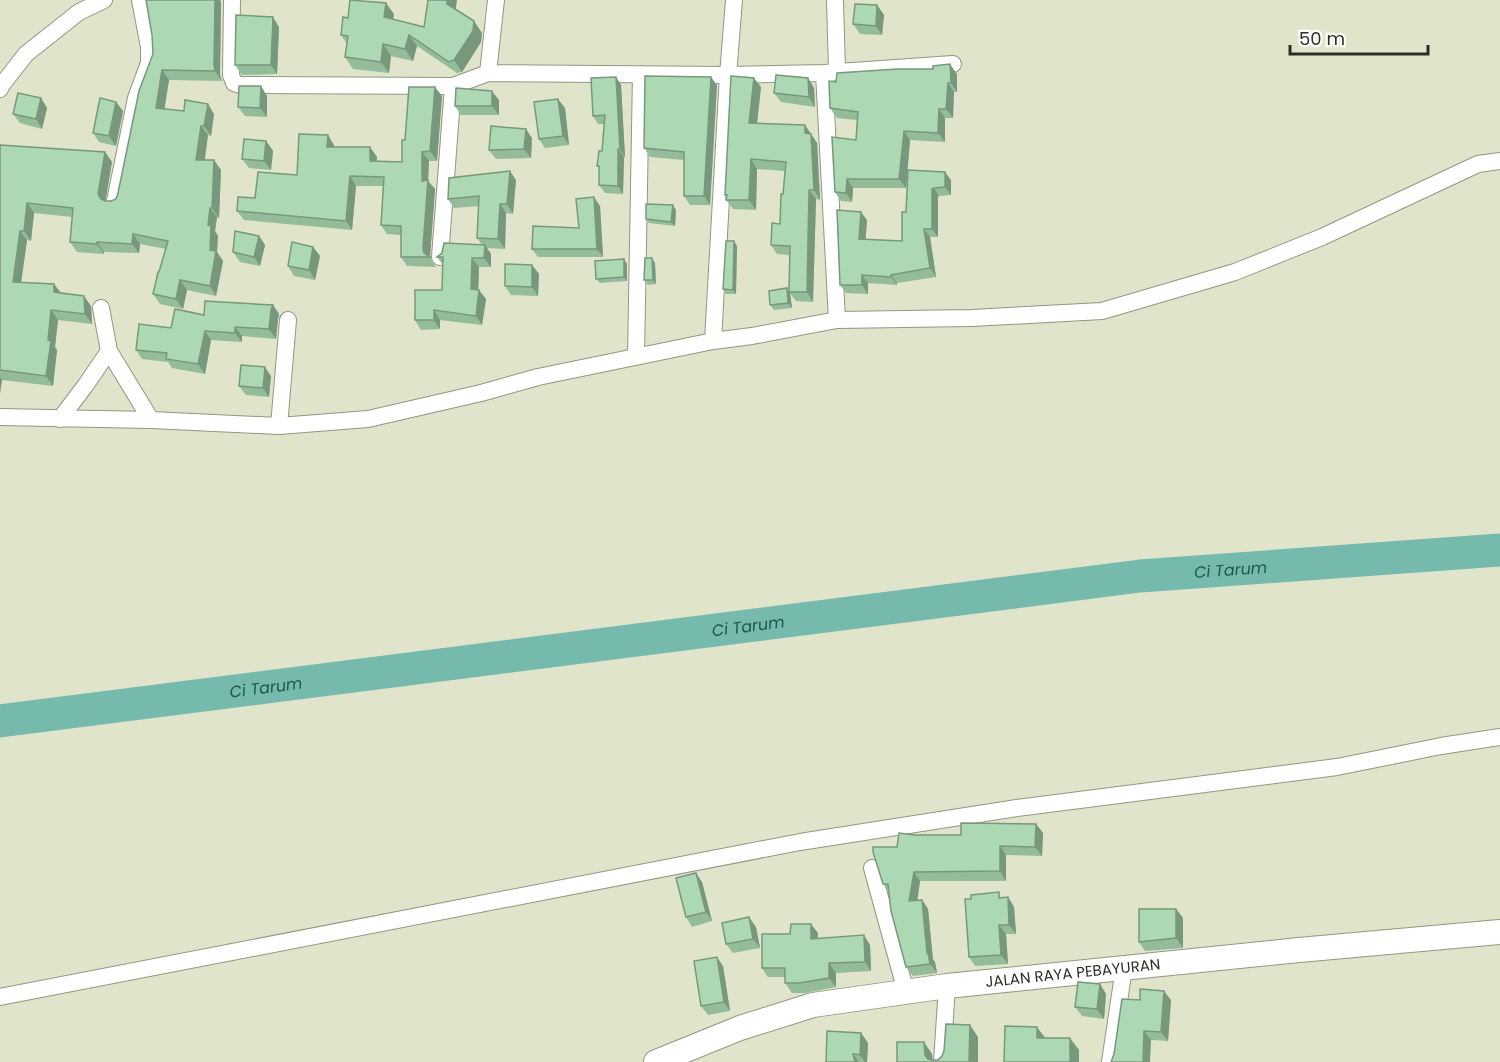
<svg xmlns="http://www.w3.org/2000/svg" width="1500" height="1062" font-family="Poppins,sans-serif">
<rect width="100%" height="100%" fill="#e0e4cb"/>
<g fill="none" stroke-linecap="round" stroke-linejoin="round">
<path stroke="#76baae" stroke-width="33" id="s1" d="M0,721L1140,576L1500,550"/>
<defs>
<path id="minor" d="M232,0L231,75L234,83L240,85L453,86L488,73L728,75L824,73L953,64
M835,0L837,72
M488,73L496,0
M824,73L837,320
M0,89L1,86L26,54L79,12L104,0
M115,201L136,98L149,63V47L140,0
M440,257L453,86
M101,308L109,351L151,420
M713,341L728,75L734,0
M636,357L641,74
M0,417L151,420L279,426L368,419L481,393L538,377L713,341L752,336L837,320L972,318L1102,311L1235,272L1322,237L1478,164L1500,161
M60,419L85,386L109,351
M279,426L288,320
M872,868L906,992
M0,997L800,842L1017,808L1337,767L1441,746L1500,737
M942,1062L947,986
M1110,1062L1124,968"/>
<g id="secondary">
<path id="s2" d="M656,1062L740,1028L813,1005L947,986L1299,950L1500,932"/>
</g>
</defs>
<use href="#minor" stroke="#939780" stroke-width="18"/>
<use href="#secondary" stroke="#939780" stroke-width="26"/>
<use href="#minor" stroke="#fff" stroke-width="16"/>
<use href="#secondary" stroke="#fff" stroke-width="24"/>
</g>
<path fill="#94bb9a" d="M221,2L220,75L222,81L169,80L164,109L214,114L211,136L208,135L205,160L221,170L219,218L217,217L215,231L218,236L217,252L223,261L216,296L187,290L183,309L160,304L153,294L166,249L140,244L139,253L104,252V254L77,252L70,242L72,217L34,213L31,241L27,240L21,282L61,293L91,306L92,324L58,320L55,347L57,350L53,386L2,380L0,393V145L105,152L112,162L105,201H111L116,199L118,193L153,54L152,35Z
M877,5L884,15L882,35L860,34L853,24Z
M456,9L482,33L481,42L462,72L457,73L417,46L413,61L391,56L389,73L353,69L345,57L347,44L341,35L348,18L394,14L393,20L424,27Z
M279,27L277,74L242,75L235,65Z
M933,69L957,74V92H954L953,118H945V142L910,140L906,188H853L852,202L841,201L835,192L856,140L857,120L837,118L830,108L836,82Z
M616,77L621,85L625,157H624L623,194L605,193L599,185V168L597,166L602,151L604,124H598L593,116Z
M808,78L814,88L815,107L781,102L774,93Z
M717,85L710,205H690L684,196V160L650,157L644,148Z
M761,87L757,123L805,125L817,143L820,200L816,199L813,302L796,301L789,292L790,255L777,254L771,245L780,224L785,171L757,169L756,210L733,209L726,200L725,195Z
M267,96V117L245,116L238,107Z
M442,96L437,161H429L428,181L435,189L430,256L436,267L407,266L401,257V235L387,234L381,225L383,186H356L352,230L244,220L237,211L255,198L297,175L334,145V147L377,157V161L402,162L405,140Z
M41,98L47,108L42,129L20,123L13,114Z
M499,100V115H461L455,106Z
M116,102L123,111L116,146L99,142L93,133Z
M565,108L569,145L545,148L539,139Z
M532,138L531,158L496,159L489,150Z
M266,141L273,151L271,170L249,168L242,159Z
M908,170L951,180V195L939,196L938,197V237H930L936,277L897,283V285L868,283V294L846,293L840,285L867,220L865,239L902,241L906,212Z
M516,180L513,214L506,213L505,249L487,248L491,254V267H479L478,290L486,299L482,325L440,320V329L421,330L415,320L442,290L443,265L437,257L482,245L477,238L479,206L454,208L448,199Z
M600,206L603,257H538L532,249L579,228Z
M676,210L675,226L649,223L646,219Z
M259,236L265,245L260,266L240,262L233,252Z
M737,246L736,294H726L723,289Z
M313,247L320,256L315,280L294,276L288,266Z
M655,263L656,284L648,285L644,280Z
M627,264V281L600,283L596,279Z
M532,265L539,274L538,296L511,295L505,286Z
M790,293L792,308L774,310L770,305Z
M273,305L279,314L278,319L276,339L242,336V342L211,340L205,374L172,368L168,362L142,359L136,350L171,328L204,315Z
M271,376L269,397L246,395L239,386Z
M1036,824L1043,833L1042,856L1006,855V881H920L917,900H922L928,909L933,960L935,962L937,973L913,976L906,967L889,892L883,884L897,847L915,835H961Z
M702,882L712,921L692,927L686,917Z
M1008,897L1014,907L1016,934H1006L1008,964L975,966L969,957L1003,898Z
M1176,909L1183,918V948L1145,951L1139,942Z
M756,927L760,948L733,953L726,944Z
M818,933L817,938L870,945L871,971L836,973V987L805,993H792L785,983V977H768L762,968Z
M723,966L730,1011L708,1015L701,1006Z
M1100,984L1106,994L1104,1019L1082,1016L1075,1007Z
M1140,1000H1171L1168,1041L1151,1040L1114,1054Z
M861,1033L868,1043L867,1062H826Z"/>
<path fill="#78987d" d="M215,0H220L221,2L220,75L222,81L215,71L214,65Z
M447,0H457L455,15L447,4Z
M386,3L394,14L392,29L384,17Z
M877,5L884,15L882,35L876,26Z
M273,17L279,27L277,74L271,65Z
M474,21L482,33L481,42L462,72L454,60Z
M409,35L417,46L413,61L405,49Z
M383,44L391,56L389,73L381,62Z
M950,64L957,74V92L951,83Z
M162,70L169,80L163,118L156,108Z
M616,77L621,85L625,157L620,149Z
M711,77L717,85L710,205L704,196Z
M754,78L761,87L756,132L749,123Z
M808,78L814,88L815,107L809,97Z
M948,83L954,92L953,118L946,109Z
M261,86L267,96V117L260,108Z
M435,87L442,96L437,161L430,151Z
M492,91L499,100V115L492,106Z
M41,98L47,108L42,129L36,119Z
M558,99L565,108L569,145L563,136Z
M116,102L123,111L116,146L109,136Z
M208,104L214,114L211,136L204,126Z
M939,109L945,118V142L938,133Z
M805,125L817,143L820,200L814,190L805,133Z
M201,126L208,135L203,169L196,160Z
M526,129L532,138L531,158L524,149Z
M904,131L910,140L906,188L899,179Z
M328,135L334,145V156L327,147Z
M266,141L273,151L271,170L264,161Z
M370,147L377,157L376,170L370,161Z
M618,149L624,157L623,194L618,186Z
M105,152L112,162L105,204L98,194Z
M422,152L429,161L428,181L435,189L430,257L424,253L423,247L422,181Z
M751,159L757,169L756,210L749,200Z
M214,160L221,170L219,218L212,208Z
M510,171L516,180L513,214L507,204Z
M945,172L951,180V195L945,187Z
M350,176L356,186L352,230L346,221Z
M847,179L853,188L852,202L846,193Z
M934,188L939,196L938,197V237L932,229V189Z
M809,190L816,199L813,302L807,292Z
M594,197L600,206L603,257L597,249Z
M27,203L34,213L31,241L24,231Z
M500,204L506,213L505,249L498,239Z
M673,205L676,210L675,226L671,222Z
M210,208L217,217L215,231L218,236L217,252L223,261L216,296L210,286L208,225Z
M861,212L867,220L865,247L859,239Z
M924,229L930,237L936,277L930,268Z
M20,231L27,240L20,291L13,282Z
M133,234L140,244L139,253L132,244Z
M259,236L265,245L260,266L254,257Z
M734,241L737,246L736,294L733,290Z
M97,242L104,252V254L97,244Z
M485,245L491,254V267L484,258Z
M313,247L320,256L315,280L309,270Z
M472,258L479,267L478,298L471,289Z
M652,258L655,263L656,284L653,280Z
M624,259L627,264V281L624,277Z
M532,265L539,274L538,296L532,287Z
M862,275L868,283V294L862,285Z
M891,275L897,283V285L891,277Z
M180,280L187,290L183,309L176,299Z
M54,284L61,293L54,292Z
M787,288L790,293L792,308L788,303Z
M479,290L486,299L482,325L476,316Z
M84,296L91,306L92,324L85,314Z
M273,305L279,314L278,319L276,339L269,329L271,310Z
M51,310L58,320L55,347L57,350L53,386L46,376L48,340Z
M434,310L440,320V329L434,320Z
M235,327L242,336V342L235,333Z
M205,331L211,340L205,374L198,364Z
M265,367L271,376L269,397L263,388Z
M0,377L2,380L0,393Z
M1036,824L1043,833L1042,856L1035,847Z
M1000,846L1006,855V881L1000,871Z
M914,872L920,881L916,911L909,901Z
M696,873L702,882L712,921L706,912Z
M1008,897L1014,907L1016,934L1009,925Z
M922,900L928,909L933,960L935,962L937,973L930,964L927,953Z
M1176,909L1183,918V948L1176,938Z
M749,917L756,927L760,948L753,939Z
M811,924L818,933L817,948L811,939Z
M999,925L1006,934L1008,964L1001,955Z
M864,935L870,945L871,971L865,962Z
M717,957L723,966L730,1011L724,1002Z
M829,963L836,973V987L829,978Z
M1100,984L1106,994L1104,1019L1097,1009Z
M1164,991L1171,1000L1168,1041L1161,1032Z
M970,1025L978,1037V1062H969Z
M1037,1027L1046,1039L1037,1038Z
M1144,1031L1151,1040L1150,1062H1143Z
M861,1033L868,1043L867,1062H865L860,1055Z
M1070,1038L1079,1050V1062H1070Z
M924,1042L932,1054L933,1062H929L925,1055Z
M853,1054L859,1062H855Z"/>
<path fill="#acd9b3" stroke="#78987d" stroke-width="1.5" d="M146,0H215L214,65L215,71L162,70L156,108L184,111L185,100L208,104L204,126H201L196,160H214L212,208H210L208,225L211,226L210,250L216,251L210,286L180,280L176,299L153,294L158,272H159L168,241L133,234L132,244L97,242V244L70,242L73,208L27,203L24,231H20L13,282L54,284V292L84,296L85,314L51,310L48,340L51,341L46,376L0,370V145L105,152L98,194L101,199L105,201H111L116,199L118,193L139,91L153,54L152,35Z
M350,0L386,3L384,17L424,27L428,0H447V4L474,21L473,31L454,60L449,62L409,35L405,49L383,44L381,62L345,57L348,36L341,35L343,17L348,18Z
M855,4L877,5L876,26L853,24Z
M236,15L273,17L271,65H235Z
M950,64L951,83H948L946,109H939L938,133L904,131L899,179H847L846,193L835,192L832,137L856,140L858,112L830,108L829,81L836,82L837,73L898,69H933V66Z
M776,75L808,78L809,97L774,93Z
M645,76L711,77L704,196H684V152L644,148Z
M731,76L754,78L749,123L805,125V133L811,134L814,190H809L807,292H789L790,246L771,245L772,223L780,224L781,194H783L786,162L751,159L749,200H726L727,195H725Z
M616,77L620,149H618V186L599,185V166H597L599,151H602L605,115L593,116L591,78Z
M239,86H261L260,108L238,107Z
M409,87H435L430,151L422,152V181L428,180L423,247L424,253L430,257H401V226L381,225L384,177L350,176L346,221L237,211L238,197L255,198L258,172L297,175L299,134L328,135L327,147H370V161L402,162V140H405Z
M456,88L492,91V106H455Z
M18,93L41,98L36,119L13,114Z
M100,98L116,102L109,136L93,133Z
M558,99L563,136L539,139L534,102Z
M491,126L526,129L524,149L489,150Z
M244,139L266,141L264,161L242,159Z
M908,170L945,172V187L934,188L932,189V229H924L930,268L891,275V277L862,275V285H840L837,210L861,212L859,239L902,241V212H906Z
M510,171L507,204H500L498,239L477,238L479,196L448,199L449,178Z
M594,197L597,249H532L533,226L579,228L576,199Z
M646,204L673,205L671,222L646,219Z
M235,231L259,236L254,257L233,252Z
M726,241H734L733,290L723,289Z
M292,242L313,247L309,270L288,266Z
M444,243L485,245L484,258H472L471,289L479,290L476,316L434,310V320H415V290H442L443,257H437L442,253Z
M645,258H652L653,280H644Z
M624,259V277L596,279L595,261Z
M505,264L532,265V287L505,286Z
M787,288L788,303L770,305L769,291Z
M205,301L273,305L271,310L269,329L235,327V333L205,331L198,364L166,359L167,353L136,350L139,324L171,328L175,309L204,315Z
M241,365L265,367L263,388L239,386Z
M961,823L1036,824L1035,847L1000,846V871L914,872L909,901L922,900L927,953H928L930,964L906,967L891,911L888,884H883L873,852V847H897L899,833L915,835H961Z
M696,873L706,912L686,917L676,878Z
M999,892V898L1008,897L1009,925H999L1001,955L969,957L965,899H971V895Z
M1139,909H1176V938L1139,942Z
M749,917L753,939L726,944L722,923Z
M791,924H811V939L864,935L865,962L829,963V978L799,983H785V968H762V934H790Z
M717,957L724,1002L701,1006L694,961Z
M1078,982L1100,984L1097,1009L1075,1007Z
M1140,989L1164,991L1161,1032L1144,1031L1143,1062H1111L1114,1054L1122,999L1140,1000Z
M946,1024L970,1025L969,1062H897V1042H924L925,1055L928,1059L932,1060H938L942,1056L944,1051Z
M1005,1026L1037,1027V1038H1070V1062H1004Z
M827,1031L861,1033L860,1055L853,1054L855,1062H826Z"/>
<g text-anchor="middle" stroke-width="4.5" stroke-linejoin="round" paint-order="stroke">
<g font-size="15" fill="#2c2e25" stroke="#fff">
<text dy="5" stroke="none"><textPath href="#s2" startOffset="429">JALAN RAYA PEBAYURAN</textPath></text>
</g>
<g font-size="16" font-style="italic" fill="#1e574f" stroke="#fff">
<text dy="6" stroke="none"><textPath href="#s1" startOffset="1240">Ci Tarum</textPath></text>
<text dy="6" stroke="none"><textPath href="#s1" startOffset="754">Ci Tarum</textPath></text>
<text dy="6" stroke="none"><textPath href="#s1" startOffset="268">Ci Tarum</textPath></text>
</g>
</g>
<path d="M1290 45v9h138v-9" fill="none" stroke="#2c2e25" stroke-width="3"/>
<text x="1299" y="45" font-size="18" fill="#2c2e25" stroke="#ffffff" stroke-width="4.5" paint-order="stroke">50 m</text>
</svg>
